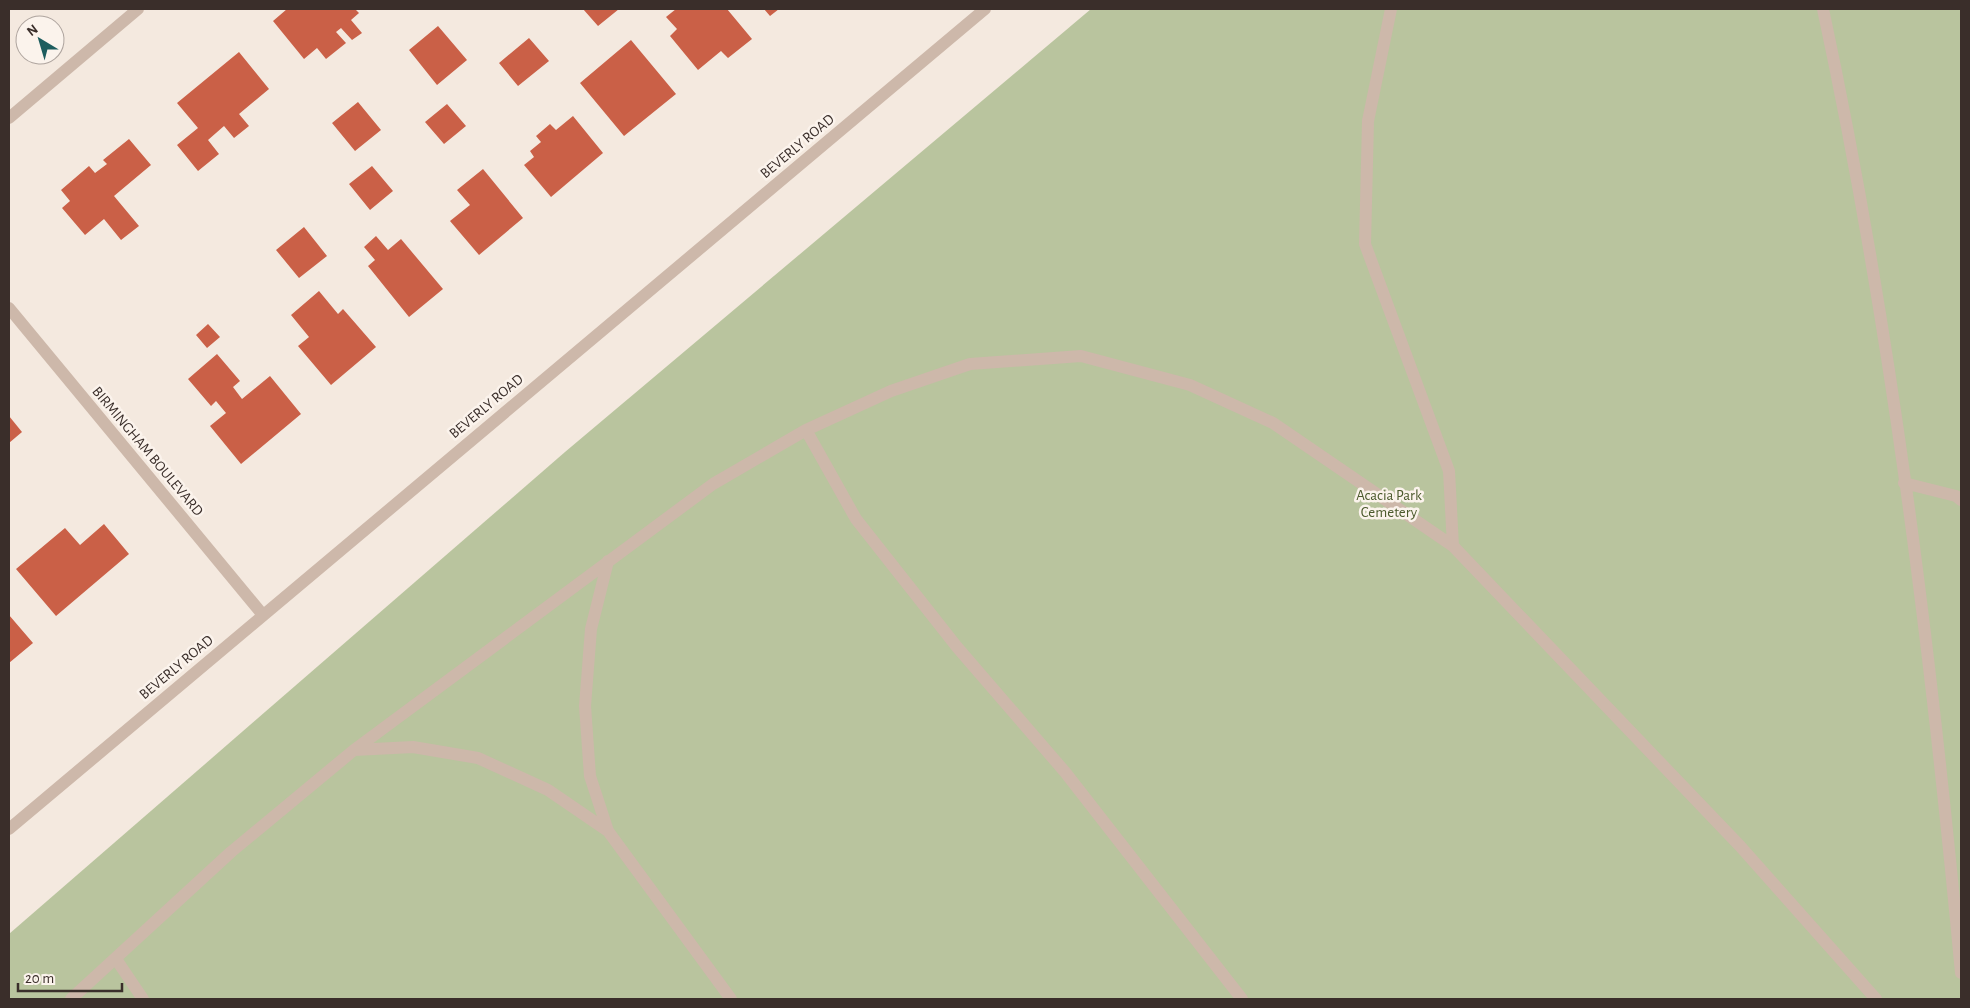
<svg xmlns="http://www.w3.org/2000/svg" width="1970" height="1008" font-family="'Alegreya Sans',sans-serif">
<rect width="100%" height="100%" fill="#f4e9df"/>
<path fill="#b9c49e" d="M1091,9H1961V999H9V934L565,452Z"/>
<path fill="#ca6047" d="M287,9H355L359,13L351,20L362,33L352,40L341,28L336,32L346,43L326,59L317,48L304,59L273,21Z
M583,9H619L598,26Z
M676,9H727L752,39L728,58L721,51L698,70L670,36L677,29L666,17Z
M764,9H779L770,16Z
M438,26L467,60L437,85L409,50Z
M529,38L549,61L518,86L499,63Z
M631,40L676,94L624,136L580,83Z
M239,52L269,89L239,114L249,126L234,138L224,126L208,140L219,154L198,171L177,145L198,128L177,103Z
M358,102L381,130L355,151L332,123Z
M447,104L466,126L444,144L425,122Z
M573,116L603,153L551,197L524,165L534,157L530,151L541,142L536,136L550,124L556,130Z
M129,139L151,165L114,196L139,226L121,240L104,219L85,235L62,208L70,201L61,190L89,166L95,173L107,164L103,160Z
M372,166L393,191L370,210L349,184Z
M483,169L523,218L479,255L450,221L470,205L457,190Z
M304,227L327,256L299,278L276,250Z
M376,236L388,250L401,239L443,289L409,317L368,266L375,260L364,247Z
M319,291L338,314L343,309L376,347L331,385L298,346L309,337L291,315Z
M208,324L220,337L207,348L196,335Z
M217,354L240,381L233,387L242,399L270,376L301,414L241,464L210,426L226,413L216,401L211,406L188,379Z
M9,416L22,432L9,443Z
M104,524L129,554L56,616L16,569L65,528L80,545Z
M9,615L33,643L9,663Z"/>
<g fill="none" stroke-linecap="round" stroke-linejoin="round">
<path stroke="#cdb8aa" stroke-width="12" d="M1391,9L1368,121L1365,244L1449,471L1453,546
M1823,9C1891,326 1931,650 1961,973
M9,118L138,9
M9,308L263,615
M806,430L856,519L957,647L1065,772L1242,999
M1904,483L1956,496L1961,500
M608,561L591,629L585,706L590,776L608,831
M354,750L413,747L478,758L548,790L608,831L731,999
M9,829L985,9
M116,959L143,999
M71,999L231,852L354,750L713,484L806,430L891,391L970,364L1081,356L1190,385L1273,423L1453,546L1740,846L1876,999"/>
</g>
<g text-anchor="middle" stroke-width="5" stroke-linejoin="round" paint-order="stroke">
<g font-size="15" fill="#3a2e2a" stroke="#fbf3ec">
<text transform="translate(797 146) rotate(-40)" y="5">BEVERLY ROAD</text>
<text transform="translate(486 406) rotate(-40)" y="5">BEVERLY ROAD</text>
<text transform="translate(148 451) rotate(50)" y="5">BIRMINGHAM BOULEVARD</text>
<text transform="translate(176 667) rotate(-40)" y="5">BEVERLY ROAD</text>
</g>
<g font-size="15" fill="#4b5a2c" stroke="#fbf3ec">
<text x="1389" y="500">Acacia Park<tspan x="1389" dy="17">Cemetery</tspan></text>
</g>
</g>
<rect width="1970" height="1008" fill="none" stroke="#3a2e2a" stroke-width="20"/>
<g transform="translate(40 40) rotate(322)"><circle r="24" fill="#fbf3ec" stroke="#aea49e"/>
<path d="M0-4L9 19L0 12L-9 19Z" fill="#1d5d5e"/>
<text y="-8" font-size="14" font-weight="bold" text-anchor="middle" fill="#3a2e2a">N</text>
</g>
<path d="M18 983v8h104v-8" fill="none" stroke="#3a2e2a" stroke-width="2.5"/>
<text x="25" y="983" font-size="15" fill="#3a2e2a" stroke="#fbf3ec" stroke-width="4" paint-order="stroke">20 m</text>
</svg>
